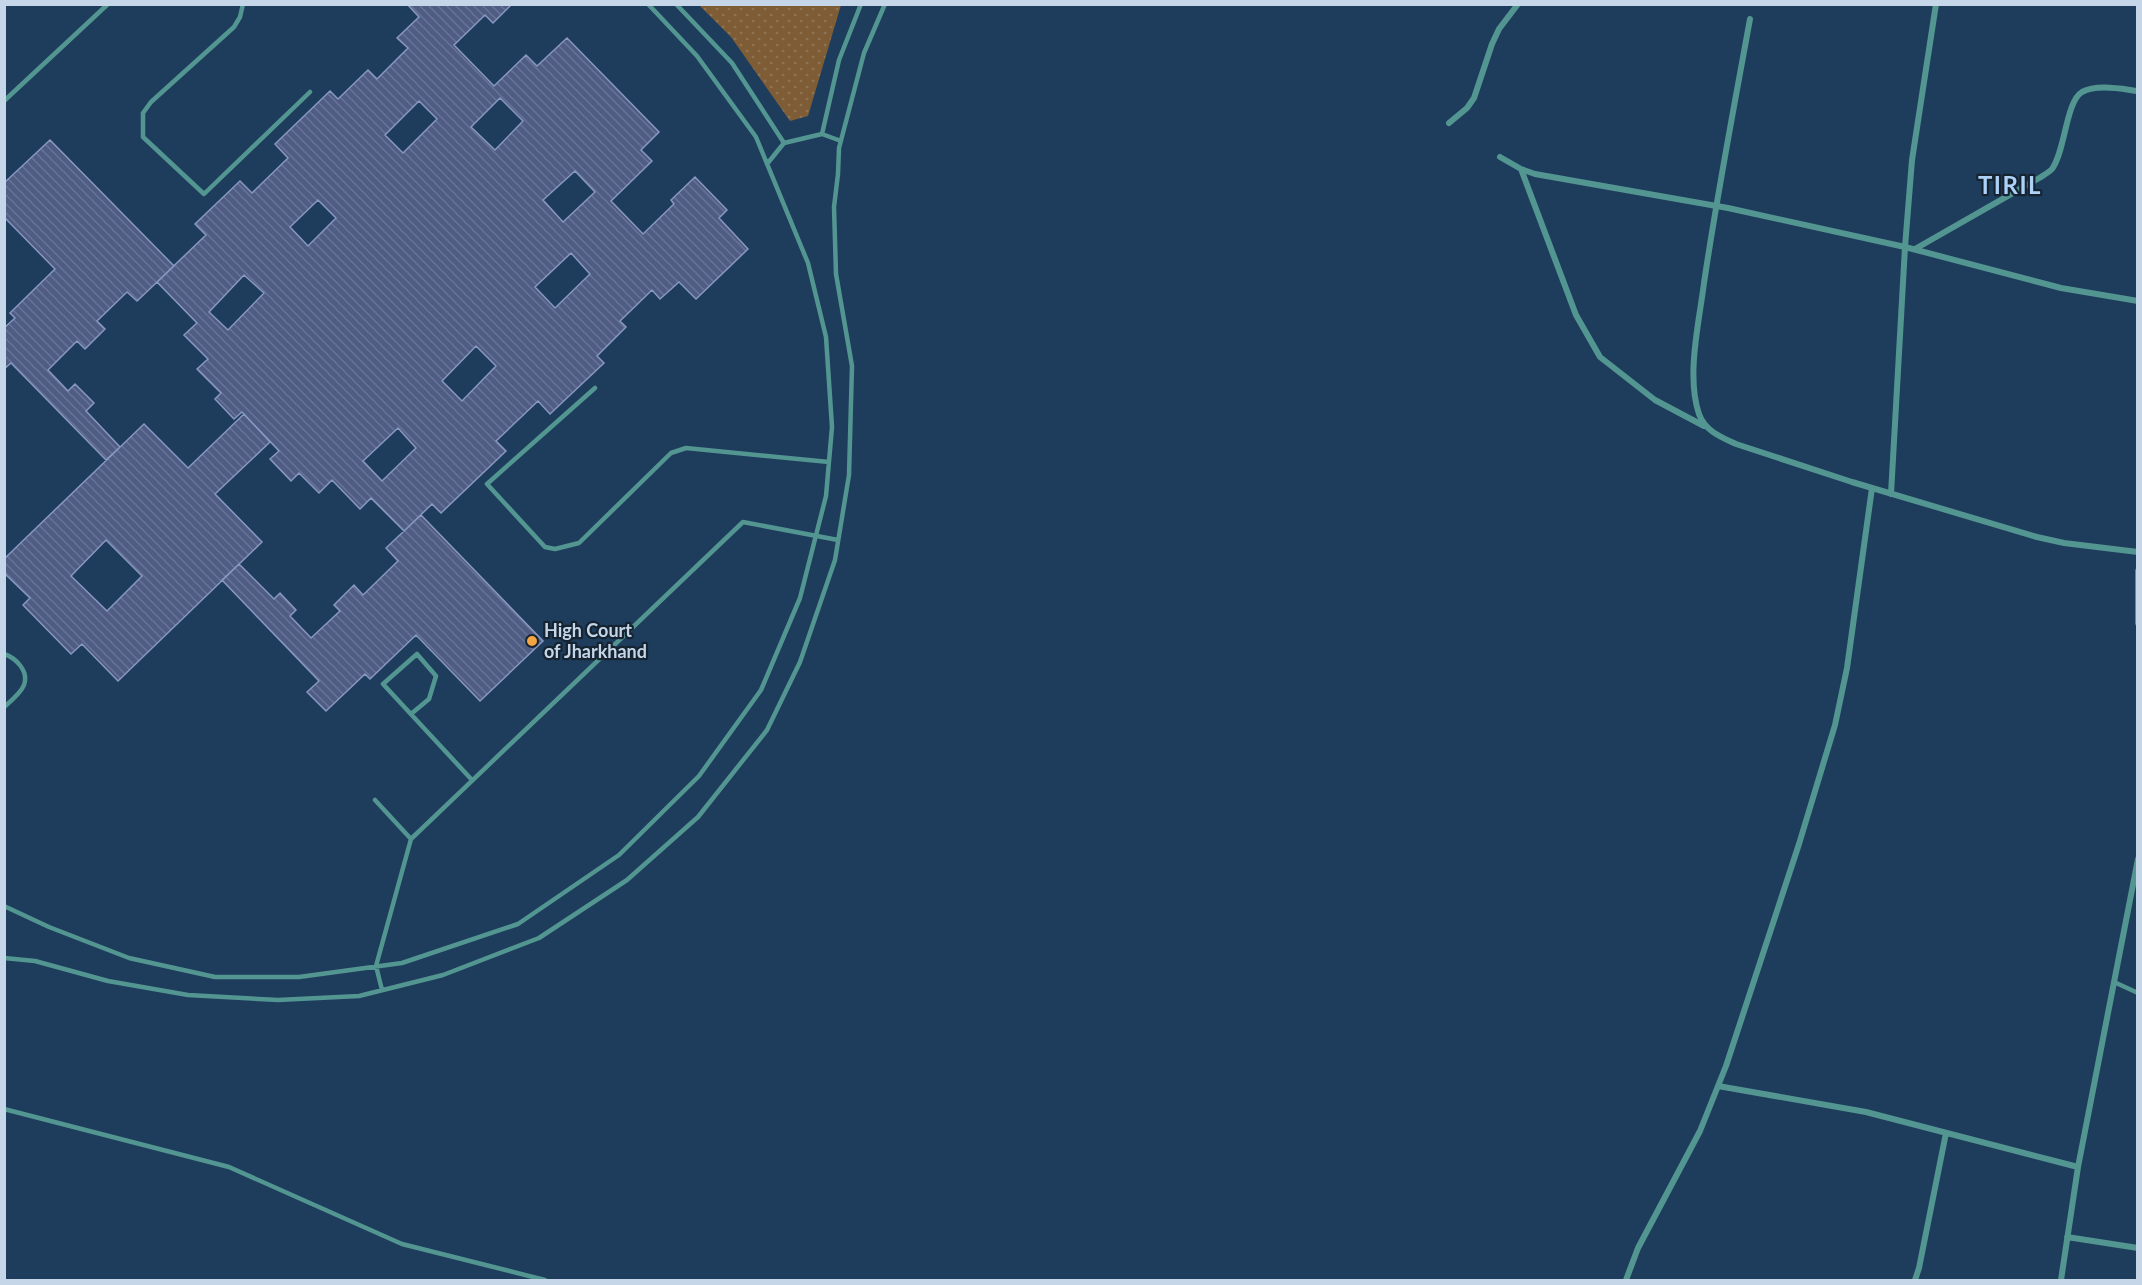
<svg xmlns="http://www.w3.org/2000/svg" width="2142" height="1285" font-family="Lato,sans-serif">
<defs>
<pattern id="grass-dots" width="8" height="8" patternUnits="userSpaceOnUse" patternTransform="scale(1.5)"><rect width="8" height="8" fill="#7e5d36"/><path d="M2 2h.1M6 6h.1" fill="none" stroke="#8f7453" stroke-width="1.8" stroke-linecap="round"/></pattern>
<pattern id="building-back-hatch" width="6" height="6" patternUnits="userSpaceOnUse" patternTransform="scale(1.5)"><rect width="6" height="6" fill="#4f5c83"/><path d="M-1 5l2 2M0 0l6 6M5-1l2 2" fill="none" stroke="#677395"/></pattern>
</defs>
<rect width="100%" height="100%" fill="#1e3d5c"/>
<path fill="url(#grass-dots)" d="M699,5H841L808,116L790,121L731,37Z"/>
<path fill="url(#building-back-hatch)" stroke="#8998c2" stroke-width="1.5" fill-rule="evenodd" d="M407,4H512L493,23L485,15L454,45L494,86L526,55L537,66L567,38L659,132L641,150L652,161L611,201L643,234L674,204L671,200L695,177L727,210L719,218L748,249L696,299L679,282L660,299L652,290L620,321L626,327L597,356L604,363L550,414L538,401L496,441L506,451L441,513L432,504L404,531L371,498L360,509L332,480L319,493L299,473L291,481L270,459L279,451L242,412L234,419L215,399L221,393L197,369L208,359L184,335L197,323L157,282L206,235L195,224L240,181L252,193L288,158L275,144L330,91L338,99L368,70L377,79L408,48L397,38L419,17ZM500,98L523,121L495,150L471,127ZM419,101L437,119L403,153L385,135ZM575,171L595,192L563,222L543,200ZM318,200L336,218L308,246L290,227ZM571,253L590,274L555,308L535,287ZM244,275L264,293L228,330L209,312ZM476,346L496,366L462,401L442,381ZM398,428L416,448L382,481L363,461Z
M50,140L174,266L137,301L127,292L97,321L105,329L85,349L77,341L48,370L68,391L75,384L94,403L86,411L120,447L106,460L11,363L4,369V328L15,318L10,313L55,269L4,217V183Z
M244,414L270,442L215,494L262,542L118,681L82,644L71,654L23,605L30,598L4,573V559L144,424L188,468ZM106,540L142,576L107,611L71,576Z
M421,515L543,641L480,701L416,635L370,679L365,674L326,711L307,692L319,681L222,580L239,564L274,599L280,593L296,610L290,616L311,638L340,611L334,605L354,585L363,595L398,561L386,548Z"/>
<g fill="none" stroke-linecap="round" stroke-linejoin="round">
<path stroke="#539691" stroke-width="4.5" d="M243,4L240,17L234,27L151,102L143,113V137L204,194L310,92
M676,4L732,63L784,143
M4,101L108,4
M822,134L839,60L861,4
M767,164L784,143L822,134L841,141
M595,388L487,484L545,547L555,549L579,543L671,453L686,448L829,462
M4,654C16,658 29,671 24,685C21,693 11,701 4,707
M411,714L429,699L436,676L417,654L383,684L472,780
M375,800L411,839
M4,906L49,927L129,958L215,977H299L402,963L518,924L619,855L699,776L761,690L800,598L826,496L832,427L826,337L808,263L756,137L697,56L648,4
M4,958L35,961L108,981L188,995L278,1000L359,996L443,975L539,938L627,880L698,817L767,730L800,662L835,560L849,475L852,366L836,274L834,207L838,174L839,148L864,53L885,4
M2114,982L2138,993
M382,990L376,966L411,839L743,522L838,540
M4,1109L229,1167L402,1244L545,1280"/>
<path stroke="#539691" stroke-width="6" d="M1750,19C1734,107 1717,195 1704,283C1699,323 1686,376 1699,414C1705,431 1721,437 1736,444L1852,482L2037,537L2064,543L2138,552
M1449,123L1467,108L1474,98L1492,44L1499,29L1518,4
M1500,157L1521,169L1535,174L1728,208L1905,247L2061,288L2138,301
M1521,169L1576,315L1600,357L1655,400L1704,426
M1915,249L2041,177C2044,175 2049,172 2052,169C2065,152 2066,101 2082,92C2097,84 2121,89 2138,91
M1891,494L1905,247L1912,160L1936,4
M2138,571V623
M1718,1086L1866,1112L2078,1167
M2067,1237L2138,1248
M1626,1280L1638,1248L1700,1131L1726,1066L1799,844L1835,725L1847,668L1872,488
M1915,1280L1919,1268L1946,1133
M2061,1280L2078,1167L2138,859"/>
</g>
<circle fill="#f2a540" stroke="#162331" stroke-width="2" cx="532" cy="641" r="6"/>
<g text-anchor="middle" stroke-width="4.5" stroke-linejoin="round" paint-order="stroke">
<g font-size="18" font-weight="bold" fill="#c5d6e9" stroke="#162331" text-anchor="start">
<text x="544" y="637">High Court<tspan x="544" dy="21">of Jharkhand</tspan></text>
</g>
<g font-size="24" font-weight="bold" letter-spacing="1.5" fill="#aed2f7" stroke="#162331">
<text x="2010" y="194">TIRIL</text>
</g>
</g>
<rect width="2142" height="1285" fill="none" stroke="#c5d6e9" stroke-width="12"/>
</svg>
